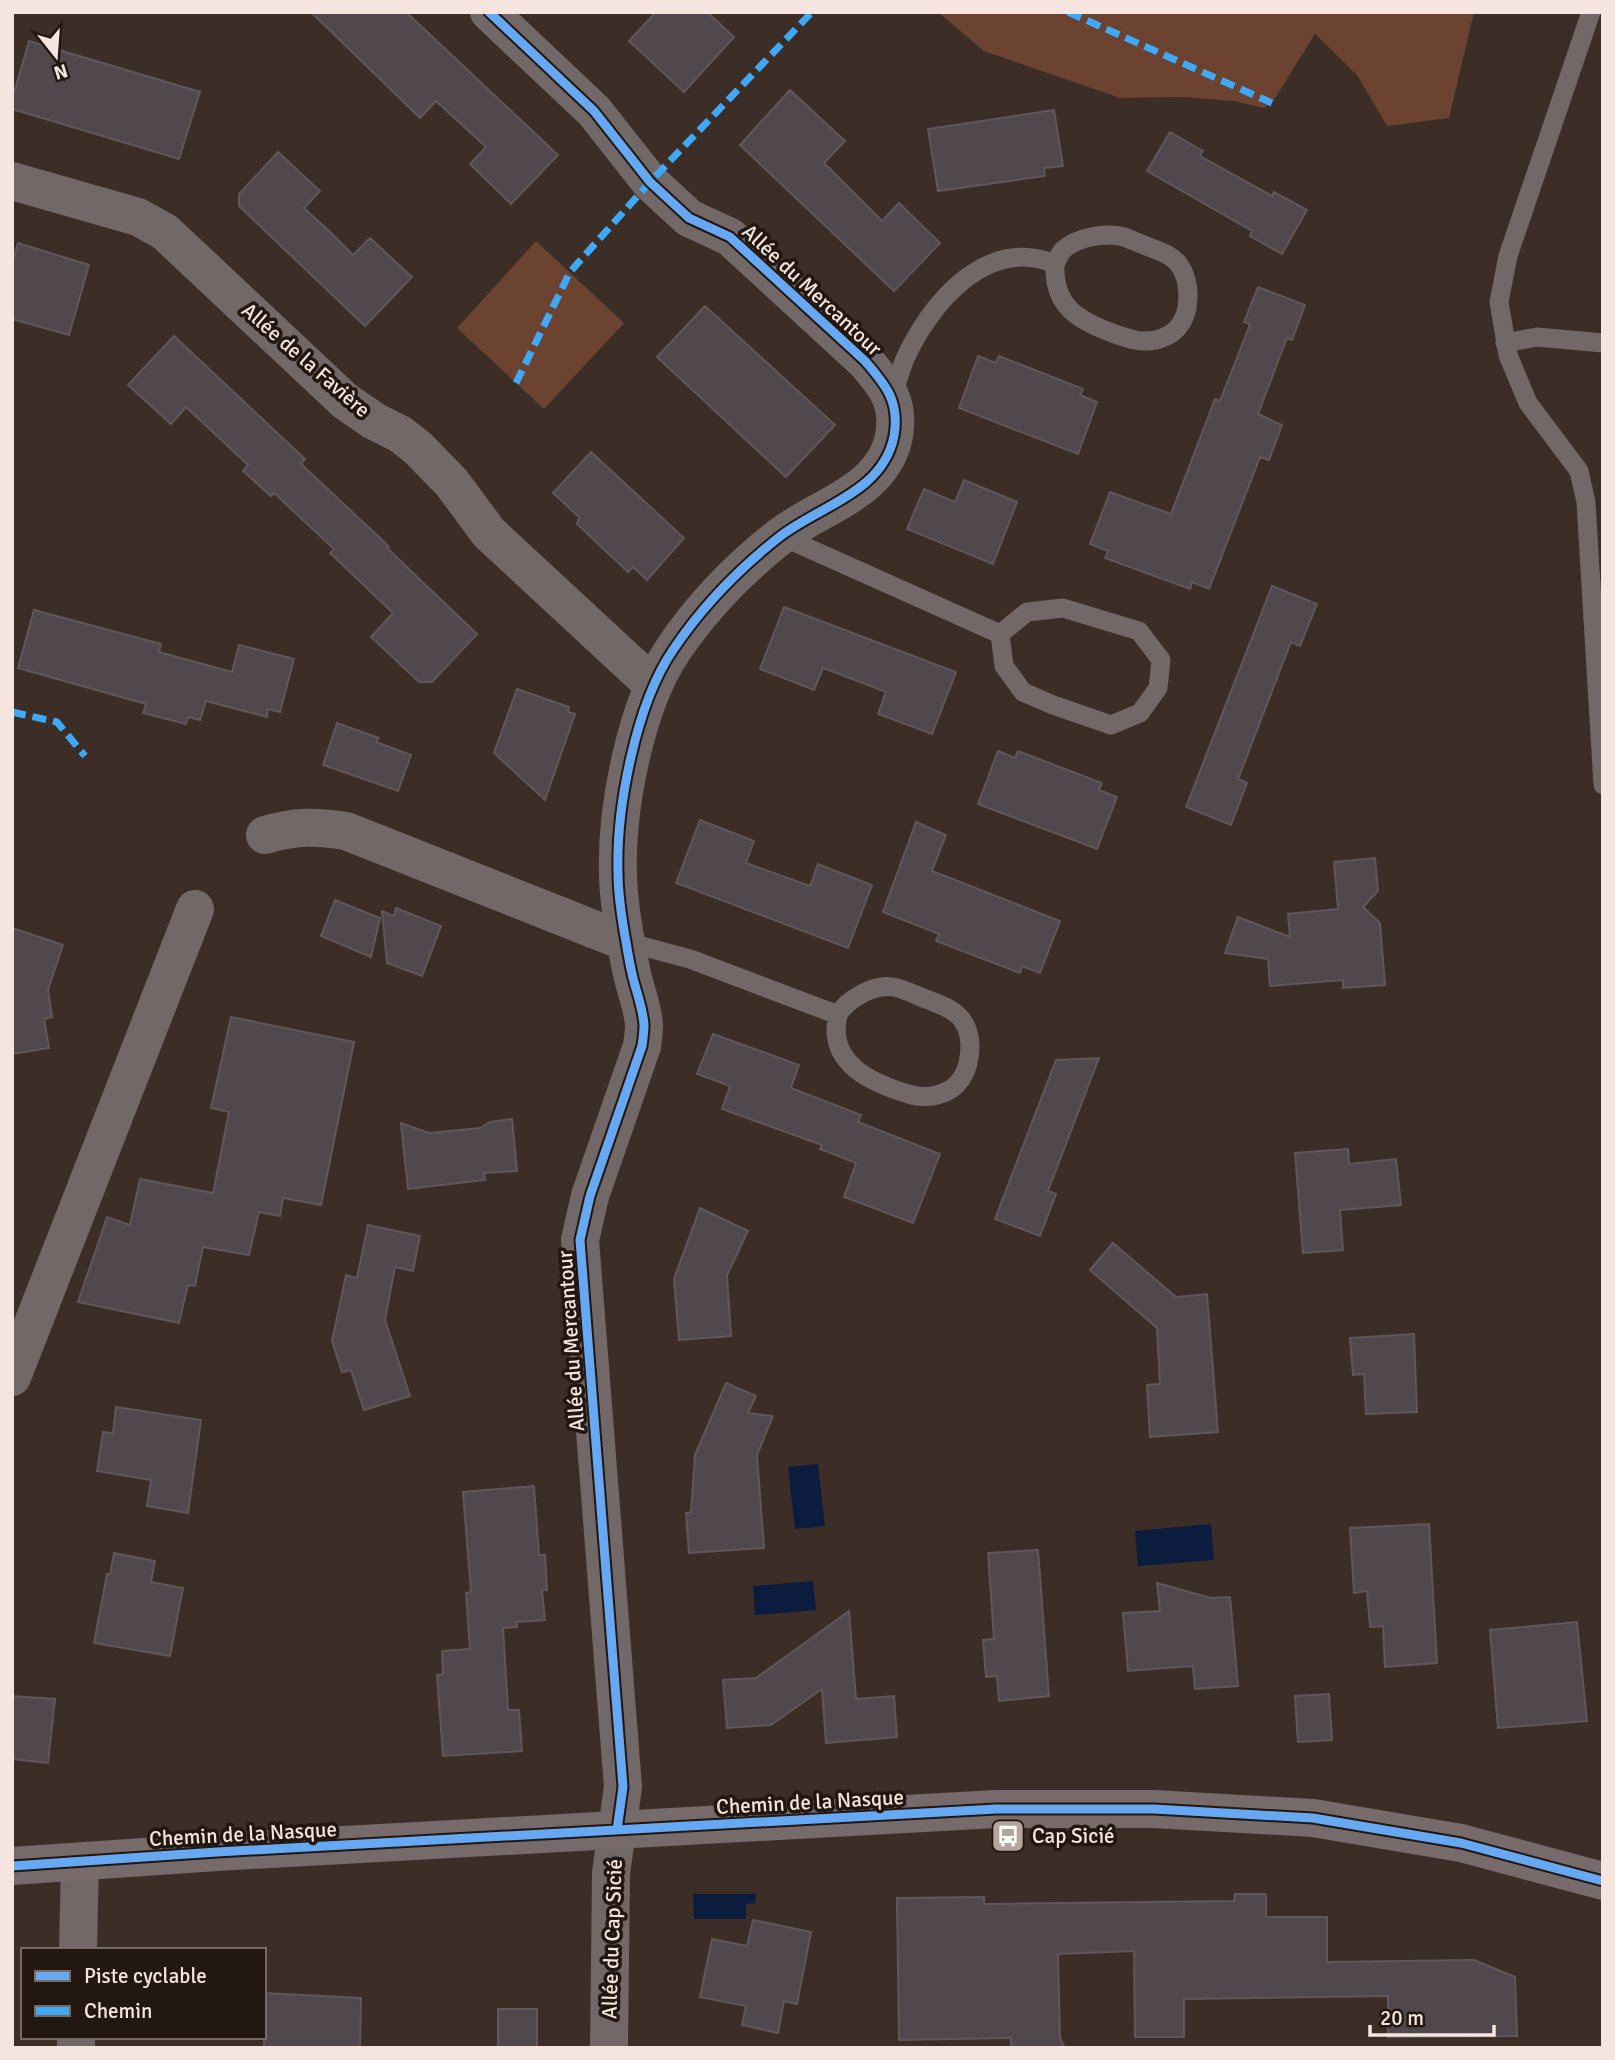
<svg xmlns="http://www.w3.org/2000/svg" width="1615" height="2060" font-family="Signika,sans-serif">
<rect width="100%" height="100%" fill="#3c2e27"/>
<path fill="#6c4330" d="M938,12H1474L1449,118L1387,126L1357,75L1315,34L1272,103L1264,108L1234,101L1184,97L1120,98L984,51Z
M536,241L624,323L544,409L457,328Z"/>
<path fill="#0c1c3e" d="M818,1464L825,1526L795,1529L788,1467Z
M1211,1524L1214,1560L1138,1566L1135,1531Z
M813,1581L816,1610L755,1615L753,1586Z
M693,1894H756L755,1903L746,1904V1919H694Z"/>
<path fill="#51484e" stroke="#5f5759" stroke-width="2" d="M311,12H406L558,155L511,204L470,164L486,147L436,101L420,118Z
M656,12H707L734,37L684,92L629,41Z
M29,41L200,92L179,159L12,109V100Z
M790,90L845,141L824,163L882,221L899,203L940,243L894,291L740,145Z
M1054,110L1063,166L1044,168L1045,176L938,191L928,129Z
M1170,132L1203,151L1200,156L1272,196L1274,192L1307,210L1282,254L1250,236L1252,231L1147,171Z
M278,152L320,191L304,208L329,231L353,255L370,238L412,277L365,326L239,206V194Z
M18,243L89,265L69,335L12,319V264Z
M1258,287L1305,305L1292,340L1287,338L1258,414L1282,425L1269,460L1260,457L1209,589L1192,582L1190,589L1105,558L1108,551L1090,544L1110,492L1171,514L1215,399L1220,401L1235,363L1250,324L1244,322Z
M705,306L835,425L786,477L657,357Z
M174,336L305,459L301,464L381,539L389,547L387,548L477,634L432,682H419L371,637L393,613L330,553L334,549L274,493L271,496L243,471L248,465L186,407L171,424L128,385Z
M978,356L996,363L999,356L1083,389L1080,395L1097,402L1078,454L959,408Z
M591,452L684,538L647,580L633,567L628,572L577,524L579,517L553,493Z
M964,480L1017,502L993,564L907,529L924,489L955,502Z
M1272,586L1317,604L1300,646L1291,642L1238,779L1247,783L1231,825L1186,807Z
M784,607L956,672L932,734L878,714L886,692L855,680L823,668L814,690L760,669Z
M34,610L161,644L159,652L232,672L239,645L294,659L280,712L268,709L267,717L206,701L200,720L188,717L186,724L143,713L146,704L18,668Z
M517,689L569,707L568,712L575,714L545,800L494,753Z
M337,723L379,738L376,742L411,755L398,791L323,765Z
M998,751L1015,758L1018,751L1102,783L1099,790L1117,797L1097,849L978,804Z
M700,820L754,841L746,863L810,886L818,864L872,885L848,948L676,883Z
M916,822L946,835L932,871L1060,921L1040,973L1022,966L1020,973L936,941L939,934L883,912Z
M1375,858L1378,891L1363,907L1380,923L1385,985L1343,988V980L1270,986L1268,959L1225,953L1238,917L1290,937L1288,914L1338,909L1334,862Z
M335,900L380,918L371,957L321,936Z
M396,908L441,926L422,976L387,963L382,911L394,916Z
M12,928L63,945L48,990L52,1017L44,1019L49,1048L12,1054Z
M231,1017L354,1042L321,1205L283,1198L280,1216L259,1212L249,1255L203,1247L195,1286L188,1285L179,1323L78,1302L107,1217L130,1225L140,1179L213,1193L229,1112L211,1108Z
M713,1034L799,1065L791,1088L861,1115L858,1122L940,1154L913,1223L844,1197L856,1163L820,1149L822,1145L722,1109L730,1086L697,1074Z
M1099,1058L1048,1191L1056,1194L1040,1236L995,1219L1056,1060Z
M512,1119L517,1171L484,1173L485,1180L408,1189L401,1123L429,1133L480,1128L490,1122Z
M1348,1149L1349,1164L1396,1159L1401,1205L1340,1210L1343,1250L1303,1253L1295,1153Z
M700,1208L748,1231L727,1275L731,1336L679,1340L674,1279Z
M368,1225L420,1236L413,1271L395,1267L385,1320L410,1396L364,1410L351,1370L342,1372L332,1341L346,1275L357,1278Z
M1113,1243L1176,1297L1207,1294L1218,1432L1150,1437L1147,1385L1160,1384L1157,1328L1090,1270Z
M1414,1334L1417,1412L1366,1414L1364,1374L1353,1375L1350,1338Z
M726,1383L756,1396L748,1413L773,1416L757,1455L764,1548L689,1553L686,1513L691,1512L695,1455Z
M116,1407L201,1420L188,1513L147,1506L151,1480L97,1471L103,1432L113,1433Z
M534,1486L539,1555H545L547,1590H542L545,1620L516,1622L517,1627L503,1628L508,1710H519L522,1751L443,1756L437,1675L443,1674L442,1651L470,1649L466,1593L471,1592L463,1492Z
M1429,1524L1437,1663L1385,1667L1383,1626L1370,1627L1367,1591L1354,1593L1350,1528Z
M1038,1550L1049,1696L999,1701L997,1676L986,1677L983,1640L994,1639L988,1553Z
M114,1553L155,1561L151,1582L183,1588L170,1656L94,1643L107,1574H110Z
M1157,1583L1211,1598L1230,1597L1238,1686L1195,1689L1193,1666L1128,1671L1123,1613L1160,1611Z
M849,1611L856,1699L894,1696L897,1737L826,1743L822,1689L771,1725L727,1728L723,1680L756,1678Z
M1577,1622L1587,1721L1498,1728L1490,1630Z
M1329,1694L1332,1740L1298,1742L1295,1696Z
M12,1696L55,1699L48,1763L12,1759Z
M1235,1894H1266V1917H1327V1962L1474,1960L1515,1977L1517,2036L1388,2037V1996L1184,1999V2037H1135L1134,1951L1058,1954L1060,2038L1065,2048H1011V2038L899,2040L897,1898L984,1897V1904L1234,1901Z
M753,1920L811,1932L797,2004L784,2001L778,2033L742,2025L746,2006L700,1997L712,1939L747,1946Z
M264,1993L361,1998L360,2048H264Z
M498,2009H537V2048H498Z"/>
<g fill="none" stroke-linecap="round" stroke-linejoin="round">
<path stroke="#726868" stroke-width="19" d="M1591,12L1508,256L1499,302L1508,355L1528,403L1579,471L1586,502L1603,785
M1505,343L1537,337L1603,343
M892,397C896,385 900,373 904,361C929,304 987,235 1055,264C1053,307 1079,321 1115,334C1129,339 1141,343 1156,340C1174,335 1183,326 1187,308C1189,294 1188,278 1180,266C1173,255 1161,252 1149,247C1141,244 1132,240 1124,237C1106,232 1077,237 1063,250C1059,254 1058,259 1055,264
M781,536L1000,634L1004,666L1023,692L1053,705L1111,725L1140,713L1158,688L1161,660L1139,631L1063,608L1027,612L1000,634
M626,942L690,959L838,1015C826,1064 873,1084 912,1095C927,1099 947,1095 957,1084C971,1070 974,1039 964,1023C957,1010 941,1005 929,1000C917,996 905,989 893,987C874,984 847,999 838,1015"/>
<path stroke="#726868" stroke-width="38" d="M489,12L594,111L650,182L689,218L730,237L865,361C886,385 900,402 894,436C883,493 818,506 778,538C739,569 701,608 673,650C636,704 616,808 618,873C618,896 622,920 626,942C628,954 630,966 633,978C637,994 643,1009 644,1025C644,1031 643,1039 642,1046L590,1196L580,1240L623,1787L611,1873L609,2048
M12,181L138,217L165,232L345,401L374,421L400,434L418,448L452,483L489,533L653,685
M265,835C295,826 316,826 346,831L626,942
M12,1377L195,909
M78,1950L80,1862
M76,2048V2037"/>
<path stroke="#766a6a" stroke-width="38" d="M12,1866L217,1852L996,1809H1154L1313,1818L1461,1843L1603,1881"/>
<path stroke="#3fa9f5" stroke-width="7" stroke-dasharray="14 7" stroke-linecap="butt" d="M1068,12L1272,103
M516,383L570,272L650,182L812,12
M12,712L57,722L85,756"/>
<defs>
<path id="cycleway" d="M489,12L594,111L650,182L689,218L730,237L865,361C886,385 900,402 894,436C883,493 818,506 778,538C739,569 701,608 673,650C636,704 616,808 618,873C618,896 622,920 626,942C628,954 630,966 633,978C637,994 643,1009 644,1025C644,1031 643,1039 642,1046L590,1196L580,1240L623,1787L617,1830
M12,1866L217,1852L996,1809H1154L1313,1818L1461,1843L1603,1881"/>
</defs>
<use href="#cycleway" stroke="#221711" stroke-width="13"/>
<use href="#cycleway" stroke="#66a8f1" stroke-width="9"/>
</g>
<defs>
<symbol id="bus-square" viewBox="-11 -11 22 22"><rect x="-9" y="-9" width="18" height="18" rx="4" fill="#b5a59e" stroke="#221711"/><path d="M-5-6H5V4H4V6H2V4H-2V6H-4V4H-5ZM-3.5-4V0h7V-4ZM-3.5 1.2v1.5H-2V1.2ZM2 1.2v1.5H3.5V1.2Z" fill="#fff"/></symbol>
</defs>
<g fill-rule="evenodd">
<use href="#bus-square" x="989" y="1817" width="38" height="38"/>
</g>
<g text-anchor="middle" stroke-width="7" stroke-linejoin="round" paint-order="stroke">
<g font-size="21" fill="#f6e5de" stroke="#221711">
<text transform="translate(812 290) rotate(43)" y="7">Allée du Mercantour</text>
<text transform="translate(306 360) rotate(41)" y="7">Allée de la Favière</text>
<text transform="translate(571 1341) rotate(-94)" y="7">Allée du Mercantour</text>
<text transform="translate(810 1802) rotate(-3)" y="7">Chemin de la Nasque</text>
<text transform="translate(243 1834) rotate(-3)" y="7">Chemin de la Nasque</text>
<text transform="translate(612 1939) rotate(-88)" y="7">Allée du Cap Sicié</text>
</g>
<g font-size="21" fill="#f6e5de" stroke="#221711" text-anchor="start">
<text x="1032" y="1843">Cap Sicié</text>
</g>
</g>
<rect width="1615" height="2060" fill="none" stroke="#f6e5de" stroke-width="28"/>
<rect x="21" y="1948" width="245" height="91" fill="#221711" stroke="#776963" stroke-width="2"/>
<rect x="35" y="1971" width="35" height="10" fill="#66a8f1" stroke="#776963" stroke-width="2"/>
<text x="84" y="1983" font-size="21" fill="#f6e5de">Piste cyclable</text>
<rect x="35" y="2006" width="35" height="10" fill="#3fa9f5" stroke="#776963" stroke-width="2"/>
<text x="84" y="2018" font-size="21" fill="#f6e5de">Chemin</text>
<g transform="translate(56 56) rotate(163)" stroke="#221711" stroke-width="5" paint-order="stroke">
<path d="M0-5L12 26L0 18L-12 26Z" fill="#f6e5de"/>
<text y="-10" font-size="19" font-weight="bold" text-anchor="middle" fill="#f6e5de">N</text>
</g>
<path d="M1370 2025v10h124v-10" fill="none" stroke="#f6e5de" stroke-width="3.5"/>
<text x="1380" y="2025" font-size="21" fill="#f6e5de" stroke="#221711" stroke-width="5" paint-order="stroke">20 m</text>
</svg>
